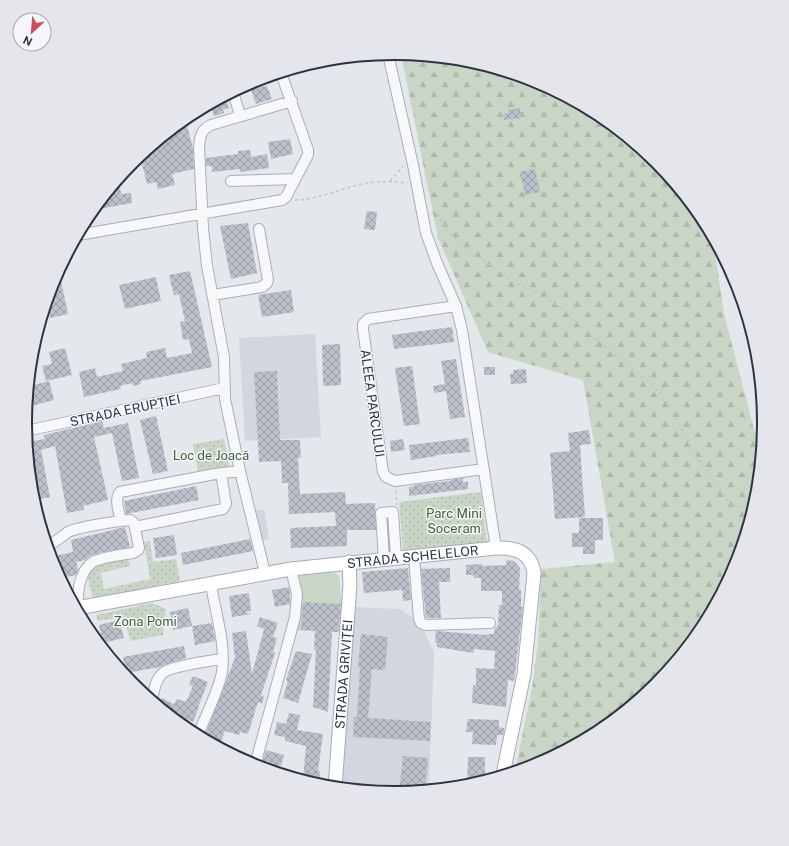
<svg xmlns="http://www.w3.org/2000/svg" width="789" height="846" font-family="'Public Sans',sans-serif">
<defs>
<pattern id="grass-dots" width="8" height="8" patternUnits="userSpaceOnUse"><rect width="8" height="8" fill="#c9d6c5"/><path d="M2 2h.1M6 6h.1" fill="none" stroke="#adb8ab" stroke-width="1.8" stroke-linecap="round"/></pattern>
<pattern id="forest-firs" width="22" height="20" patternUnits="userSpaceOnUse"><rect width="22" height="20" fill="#c9d6c5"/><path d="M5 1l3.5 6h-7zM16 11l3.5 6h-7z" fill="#adb8ab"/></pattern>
<pattern id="building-cross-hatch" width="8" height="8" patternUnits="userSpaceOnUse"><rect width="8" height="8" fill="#bbc0ca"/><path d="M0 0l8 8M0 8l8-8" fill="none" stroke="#989da6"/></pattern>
</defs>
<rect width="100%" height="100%" fill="#e4e7ec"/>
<path fill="#d2d6de" d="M315,334L321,437L245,441L239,338Z
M264,509L269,539L259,541L254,511Z
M355,607L400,609L420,622L434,652L429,789L402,792L342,787Z"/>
<path fill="url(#grass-dots)" d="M224,439L229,466L198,471L193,444Z
M481,492L487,543L403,550L399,502Z
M150,541L153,562L176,559L180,581L93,599L87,575L92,565L128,557L130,566L101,573L104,589L150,579L144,542Z
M152,603L166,609L163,635L131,641L124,619L118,618L98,621L96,615Z"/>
<path fill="url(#forest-firs)" d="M401,54L467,61L536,82L600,116L656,162L702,218L713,239L724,314L761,456L757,495L736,565L702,628L656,684L600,730L536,764L515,771L532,688L538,642L541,569L615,562L583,380L488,352L438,238Z"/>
<path fill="#c9d6c5" d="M333,571L339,576L342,604L340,632L296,630L297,573Z"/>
<path fill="url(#building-cross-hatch)" d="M261,79L263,87L267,86L272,99L256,104L249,84Z
M225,96L229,108L223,110L224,113L214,116L210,105Z
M520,108L521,118L504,120L503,114L509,113L508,110Z
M187,126L193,148L194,169L172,174L175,185L158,189L156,182L147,184L140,156L172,130Z
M290,139L293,154L271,159L268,142Z
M250,150L251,157L267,154L269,168L240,172V169L212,172V166H206V158L238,154V151Z
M535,169L540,192L525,195L520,172Z
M119,179L121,194L131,193L132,203L94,210Z
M367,211L377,212L375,230L364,229Z
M248,223L257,273L231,279L220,226Z
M59,271L68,314L50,318L47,303L53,281Z
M190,271L212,367L140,381L141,384L133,386L132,383L120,386L121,389L84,397L79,372L95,368L97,377L123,371L121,364L147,358L146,352L165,348L167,358L192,353L189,339L183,340L180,322L185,321L179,294L174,295L169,275Z
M156,277L161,301L125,309L119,285Z
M291,290L294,312L262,317L258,295Z
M452,327L454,342L394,349L392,335Z
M340,344L341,385L323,386L322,345Z
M65,348L72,375L46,381L42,366L52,364L49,352Z
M456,359L465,417L450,419L446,391L434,393L433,386L445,384L441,361Z
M412,366L420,424L404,426L395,368Z
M484,367H495V375H484Z
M526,369L527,383L511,384L510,374H513V370Z
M277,371L280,440H300L301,458H298L300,494L345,492L346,504L375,503L376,530H347V546L291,548L290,528L336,526L335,512L289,514L288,483H282L281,461L259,462L254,372Z
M49,381L54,400L31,406L30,402L27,403L28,390H31L30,386Z
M156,416L168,471L153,474L140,420Z
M102,421L104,428L128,423L139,478L122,481L112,433L94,437L108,500L83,506L84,510L67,513L55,446L41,450L50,497L34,500L31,482L27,442L45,439L44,435Z
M589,430L591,444L580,445L585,517L555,519L550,453L570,451L568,433Z
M468,438L470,452L436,455V456L411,460L409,445Z
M403,439L405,450L391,452L390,441Z
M463,478V482H468V489L409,496V487L414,486V485L450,481V480Z
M196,486L199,500L126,514L124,501Z
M579,518H603V540H595V554H583V547H572V533H579Z
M125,527L130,547L99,553L90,556L85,560L76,562L78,569L76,575L61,578L51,557L73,552L71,540Z
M174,535L177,555L156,558L153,538Z
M250,539L253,551L183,565L181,553Z
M506,560L514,561L520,568L519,590H521V607H523L514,681L508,680L506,707L472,703L473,685L476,686V668L494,669L495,651L474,649L473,653L437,647V643H435L436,631L486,635V634H494L495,627L498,626L499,605H502V591H481V578H474L473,575H466V565L482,564V566L507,565Z
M408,568L411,600L403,601L402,590L364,593L362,572Z
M450,568V582H439L441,618H426L421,569Z
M289,587L290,594V604L275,607L272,590Z
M249,593L251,611L245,612L251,614L232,617L229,596Z
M303,602L341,604L338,632H332L328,712L313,707L316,650H314L315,631L301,630Z
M188,608L192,626L173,630L170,612Z
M260,617L278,623L273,637L277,638L273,652L275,653L261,695L264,697L262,704L258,702L248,734L240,732L239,735L225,731L219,746L204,738L235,658L232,633L246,631L252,674L264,629L257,626Z
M119,620L124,638L103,643L99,625Z
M212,623L215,641L195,645L192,626Z
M361,634L388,637L385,670L372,669L368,718L431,722L430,741L353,737L354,717H357L360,668H358Z
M184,646L186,658L170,663L160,667L126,673L123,657Z
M296,651L312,654L298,703L283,698L288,681L286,680Z
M193,676L208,682L198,707H199L193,722L187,719L184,726L158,705L161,698L174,704L177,699L186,702L193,686L189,685Z
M289,713L300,715L297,730L323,734L318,771H320L319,784L303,779L306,746L285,741V737L274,735L277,722L286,724Z
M468,719L499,720V727L504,728V732L503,735H497L496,745L472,744L473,732H466Z
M266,750L284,755L281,766L262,762Z
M403,756L428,758L425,790L399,792Z
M468,757H485V780L467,785Z"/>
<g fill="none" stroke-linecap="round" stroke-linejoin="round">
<defs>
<path id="minor" d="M388,54L413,165L426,233L437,263L456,306L462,330L496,548
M233,92L240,115
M231,181L295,179
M78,235L282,200L286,197L308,155V150L281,73
M213,295L262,287L267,283L268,280L259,229
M456,306L368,319L363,324V329L383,472L386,477L395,481L484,469
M26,431L224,388
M121,521C119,511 114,500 120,492L215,474L240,471
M135,527L223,509L226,504L221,473
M47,546C58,541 60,538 68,532C78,527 118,521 130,520L134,523L139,548L138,550L133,553C125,554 99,558 93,562C78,572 76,597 79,614
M414,557L419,619L421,623L426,625L490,623
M384,559L381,513L393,512L396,558
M265,573L240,471L225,399L224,357L207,266L203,228L199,147C200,136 201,130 211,125L292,101
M152,700C154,691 155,680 162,674C169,666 210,661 222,659
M198,735C205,717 219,690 222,672C226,643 215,612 211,584
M255,765L295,617L297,594L291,569"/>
<g id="major">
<path id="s1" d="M77,608L291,569L496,548C515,547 531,552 534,573L524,674L503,774"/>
<path id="s2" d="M335,787L350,585L349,562"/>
</g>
</defs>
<use href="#minor" stroke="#a9aeb7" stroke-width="12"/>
<use href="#major" stroke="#a3abb8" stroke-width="15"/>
<path stroke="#c2c5cb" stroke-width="1.5" stroke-dasharray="3 3" stroke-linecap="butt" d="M390,181L403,166
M295,200C316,200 337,190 358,185C373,181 391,181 407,183
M431,213L437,214L450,233L459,243L514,283L541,294L558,306L615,355L649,382L665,399L695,454L732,506C746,510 751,503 757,492
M396,491L397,505"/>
<use href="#minor" stroke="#f7f8fa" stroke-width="10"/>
<use href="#major" stroke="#fff" stroke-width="13"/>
</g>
<g text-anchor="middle" stroke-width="3" stroke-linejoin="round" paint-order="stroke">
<g font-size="13" fill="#2b3445" stroke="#f4f6f9">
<text transform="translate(373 403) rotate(82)" y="5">ALEEA PARCULUI</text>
<text transform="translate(125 410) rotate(-12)" y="5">STRADA ERUPȚIEI</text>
<text dy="5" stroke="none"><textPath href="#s1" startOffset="340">STRADA SCHELELOR</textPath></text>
<text dy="5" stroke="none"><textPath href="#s2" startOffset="113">STRADA GRIVIȚEI</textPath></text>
</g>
<g font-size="13" fill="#3f6138" stroke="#f4f6f9">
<text x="211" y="460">Loc de Joacă</text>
<text x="454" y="518">Parc Mini<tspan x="454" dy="15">Soceram</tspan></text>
<text x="145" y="626">Zona Pomi</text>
</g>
</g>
<path d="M0 0H789V846H0ZM394 60H395A362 362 0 0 1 757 422V424A362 362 0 0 1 395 786H394A362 362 0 0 1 32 424V422A362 362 0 0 1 394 60Z" fill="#e4e6eb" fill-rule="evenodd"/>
<path fill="none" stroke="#2b3445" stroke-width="2" d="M394 60H395A362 362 0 0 1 757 422V424A362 362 0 0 1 395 786H394A362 362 0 0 1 32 424V422A362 362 0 0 1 394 60Z"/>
<g transform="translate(32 32) rotate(206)"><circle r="19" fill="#f4f6f9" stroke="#a4a8b1"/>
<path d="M0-3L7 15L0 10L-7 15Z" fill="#d1495b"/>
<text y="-6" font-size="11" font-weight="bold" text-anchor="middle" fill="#2b3445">N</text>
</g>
</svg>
